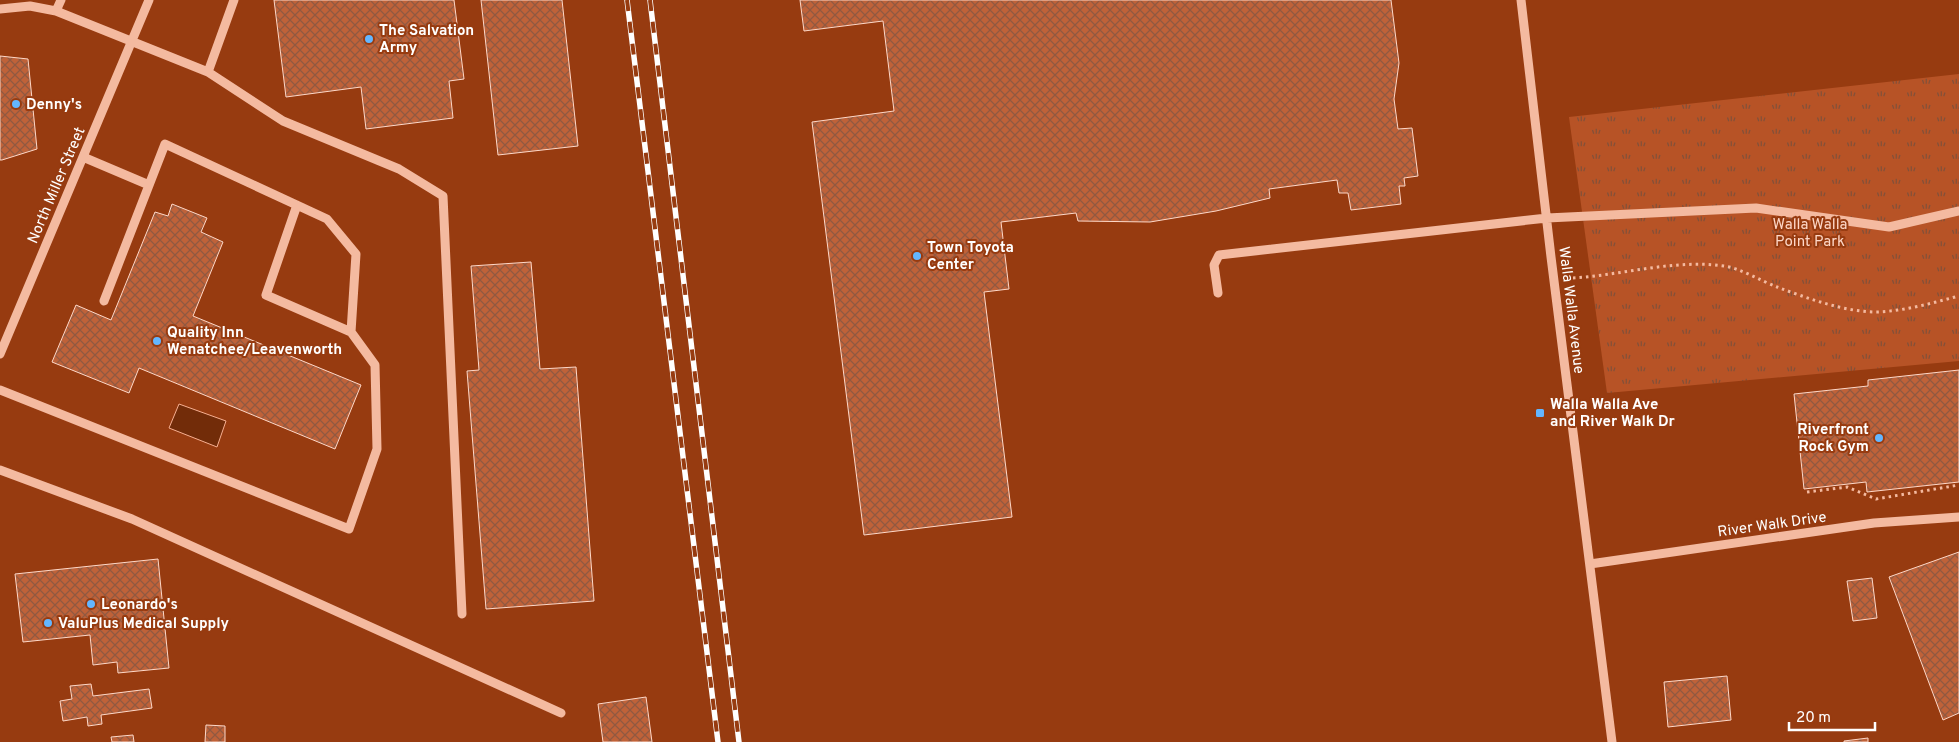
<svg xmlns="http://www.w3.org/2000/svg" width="1959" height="742" font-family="Overpass,sans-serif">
<defs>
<pattern id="park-tufts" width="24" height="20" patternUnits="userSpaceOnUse" patternTransform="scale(1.25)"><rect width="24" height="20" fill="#b75326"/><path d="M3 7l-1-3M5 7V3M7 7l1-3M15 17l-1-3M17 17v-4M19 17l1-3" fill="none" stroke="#825039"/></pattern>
<pattern id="building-cross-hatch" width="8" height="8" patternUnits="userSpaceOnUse" patternTransform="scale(1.25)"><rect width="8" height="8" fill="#bf6239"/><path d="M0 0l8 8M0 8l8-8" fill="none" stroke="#915941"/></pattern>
</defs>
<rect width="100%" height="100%" fill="#973b10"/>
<path fill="url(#park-tufts)" d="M1959,74V361L1607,393L1569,117Z"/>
<path fill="#722c09" stroke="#f7af91" d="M179,404L226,421L217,447L169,428Z"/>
<path fill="url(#building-cross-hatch)" stroke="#fed8c8" d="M274,0H454L464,79L449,81L453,118L366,129L361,87L286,97Z
M481,0H562L578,146L498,155Z
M800,0H1391L1399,63L1394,99L1398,129L1412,128L1418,176L1404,178L1405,186H1399L1401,204L1351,210L1348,193H1339L1337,180L1269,189L1270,198L1216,211L1150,222L1078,221L1076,213L1001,222L1009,289L984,292L1012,517L864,535L812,122L894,111L883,21L804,31Z
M0,56L28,59L37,149L2,160H0Z
M172,204L207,218L201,232L223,242L193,316L361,385L335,449L139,368L129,393L52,362L76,305L111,320L155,212L168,216Z
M531,262L540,369L576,367L594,601L486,609L467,371L479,370L471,266Z
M1959,370V482L1867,492L1866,482L1804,489L1794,394L1868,386V380Z
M1959,552V713L1943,720L1889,577Z
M158,559L169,668L118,673L117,662L93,665L90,635L23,642L15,574Z
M1872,578L1877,618L1853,621L1847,581Z
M1727,676L1731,720L1668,727L1664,682Z
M91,684L93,696L149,689L152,708L101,715L102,724L88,726L87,717L63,721L60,701L72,699L70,686Z
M646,697L652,742H603L598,704Z
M206,725L225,726V742H205Z
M133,735L134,742H112L111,737Z
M1868,738V742H1844V741Z"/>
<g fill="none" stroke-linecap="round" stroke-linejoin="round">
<path stroke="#f4baa0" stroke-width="3" stroke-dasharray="2.5 4" stroke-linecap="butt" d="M1573,278C1623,275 1674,259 1724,266C1740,268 1761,281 1777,287C1807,298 1844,312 1877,312C1905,311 1932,303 1959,296
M1807,492L1847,487L1876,499L1959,485"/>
<path stroke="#f4baa0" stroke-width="9" d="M1521,0L1551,257L1612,742
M0,9L30,6L56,11L208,72L234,0
M56,11L61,0
M208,72L283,121L399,169L443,196L462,614
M83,157L149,185
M297,205L266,295L351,332
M1218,293L1214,265L1219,255L1547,218L1756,208L1889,227L1959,211
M0,354L149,0
M0,390L349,529L377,449L375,365L351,332L356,254L327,219L165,144L104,301
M0,470L132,519L561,713
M1590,564L1874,523L1959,517"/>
<defs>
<path id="rail" d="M627,0L718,742
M650,0L739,742"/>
</defs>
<use href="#rail" stroke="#fff" stroke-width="5.5"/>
<use href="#rail" stroke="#973b10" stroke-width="4" stroke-dasharray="11" stroke-linecap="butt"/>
</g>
<g fill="#63b6ff" stroke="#973b10" stroke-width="2">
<circle cx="369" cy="39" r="5"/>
<circle cx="16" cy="104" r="5"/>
<circle cx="917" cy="256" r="5"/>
<circle cx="157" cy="341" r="5"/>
<rect x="1535" y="408" width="10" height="10" rx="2.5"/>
<circle cx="1879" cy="438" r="5"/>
<circle cx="91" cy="604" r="5"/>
<circle cx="48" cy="623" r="5"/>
</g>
<g text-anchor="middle" stroke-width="4" stroke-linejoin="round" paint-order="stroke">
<g font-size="15" font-weight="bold" fill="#fff" stroke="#973b10" text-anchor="start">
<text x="379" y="35">The Salvation<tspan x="379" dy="17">Army</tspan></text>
<text x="26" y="109">Denny's</text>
<text x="927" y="252">Town Toyota<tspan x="927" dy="17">Center</tspan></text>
<text x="167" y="337">Quality Inn<tspan x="167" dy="17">Wenatchee/Leavenworth</tspan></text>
<text x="1550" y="409">Walla Walla Ave<tspan x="1550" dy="17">and River Walk Dr</tspan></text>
<text x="1869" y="434" text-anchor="end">Riverfront<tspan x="1869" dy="17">Rock Gym</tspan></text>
<text x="101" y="609">Leonardo's</text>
<text x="58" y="628">ValuPlus Medical Supply</text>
</g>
<g font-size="15" fill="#fff" stroke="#973b10">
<text transform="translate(56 185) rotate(-67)" y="5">North Miller Street</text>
<text transform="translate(1572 310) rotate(83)" y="5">Walla Walla Avenue</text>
<text transform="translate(1772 524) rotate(-8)" y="5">River Walk Drive</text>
</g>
<g font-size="15" fill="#fed8c8" stroke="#973b10">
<text x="1810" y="229">Walla Walla<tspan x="1810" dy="17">Point Park</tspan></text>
</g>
</g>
<path d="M1789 722v8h86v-8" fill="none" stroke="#ffffff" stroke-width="2.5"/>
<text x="1796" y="722" font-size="15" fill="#ffffff" stroke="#973b10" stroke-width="4" paint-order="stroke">20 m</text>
</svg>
